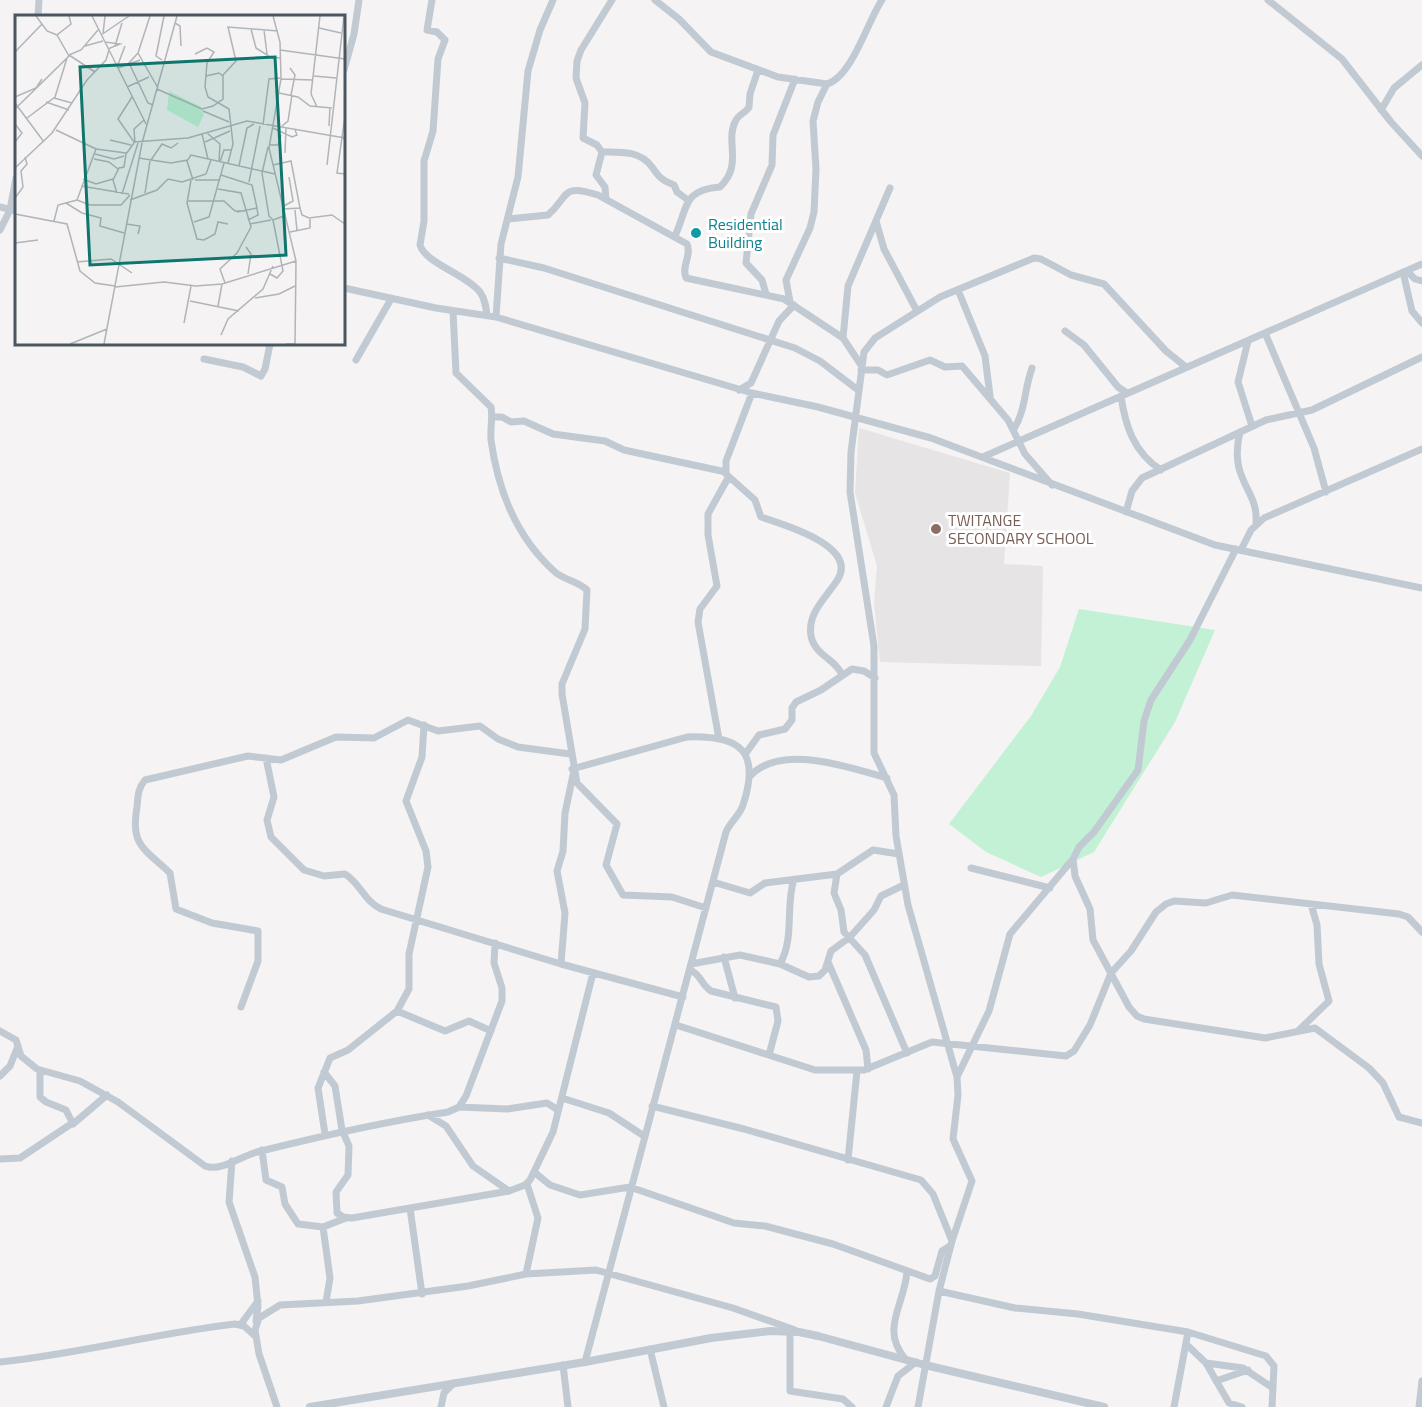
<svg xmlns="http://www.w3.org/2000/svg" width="1422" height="1407" font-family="'Titillium Web',sans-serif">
<rect width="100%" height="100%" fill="#f5f3f3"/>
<path fill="#e6e4e5" d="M859,428L1010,473L1004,564L1043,566L1041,666L880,662L874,603L877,566L855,493Z"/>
<path fill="#c3f1d5" d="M1079,609L1215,630L1175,722L1094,852L1041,877L986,852L949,824L1031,716L1060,667Z"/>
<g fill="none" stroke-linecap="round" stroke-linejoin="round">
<path stroke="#c1cad2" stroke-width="7" d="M432,0L427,30L437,32L445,40L438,59L433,131L424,161V221L420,245C425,263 467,275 480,292C485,299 486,307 487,315
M655,0L679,19L711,52L778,77L827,84C852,77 868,20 882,0
M1268,0L1342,59L1391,122L1422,156
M38,16L39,0
M344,70L354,34L359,0
M1381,110L1394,88L1422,65
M602,152C619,152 640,150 652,167C659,177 661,180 674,185L677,192L688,200
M606,199L605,187L596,175L602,152L597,145L583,138L585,103L576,78L577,61L581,50L612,0
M0,207L16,211
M508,219L548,215C570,196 560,183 598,195L687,244C692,256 681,266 686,278L784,299L843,338L861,365
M876,221L884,249L917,311
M0,230L10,210L16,178
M675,236C688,208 682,190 720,187C744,164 724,141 736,120C739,114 746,113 749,107L750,94L758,70
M499,258L544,268L795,348L820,361L858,390
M1407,271L1415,279L1422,281
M1403,272L1412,311L1422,323
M344,288L436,308L496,317L752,393L818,407L931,438L1215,545L1422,588
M958,290L985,356L990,396
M766,294L762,280L746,263L751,214L772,165L773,135L795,79
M790,302L786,280L810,228L814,212L816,169L813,121L818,102L827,84
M453,311L456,373L491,407C493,418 490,429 491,440C498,491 516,537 555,572C564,580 578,581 587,590L585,629L562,684V694L577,783L617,824L606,865L623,895L672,897L706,908
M496,317L501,244L518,177L528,71L540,30L553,0
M1065,331L1084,345L1118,387L1127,393
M1265,333L1314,448L1326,492
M843,338L848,286L890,188
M1248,341L1238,382L1252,426
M204,359L243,367L261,376L265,369L270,344
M356,360L391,299
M861,370H878L887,375L930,360L945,367L962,366L1008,420L1025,454L1052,485
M739,390L751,383L779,321L794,305
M752,393L726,461V474L755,500L761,517C781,524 858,545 838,579C827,597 807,612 811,636C815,656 836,659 842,675
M1121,396C1125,425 1134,453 1161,470
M492,417H502L511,422L524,421L553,434L605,441L624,450L726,472
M1014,429C1026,409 1024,390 1032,368
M1240,432C1228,481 1259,489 1256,523
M985,456L1422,264
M1126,512L1132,491L1142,478L1266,420L1312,410L1422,357
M1236,549L1190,640L1151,700L1144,721L1138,770L1094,832L1079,847L1073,859L1075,876L1090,909L1093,940L1129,1007L1137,1016L1144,1019L1265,1038L1315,1028L1369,1068L1383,1083L1399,1117L1422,1123
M1241,550L1251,530L1264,518L1422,449
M719,739L698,622L700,609L717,586L708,535V514L728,478
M746,753L759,735L785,729L792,720V708L796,702L821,690L852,669L864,671L875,678
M266,758L274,797L267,820L271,837L304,870L324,876L345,874C360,883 364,901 381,909L561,964L683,997
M572,769L687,737C740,735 761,751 743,805C740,815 730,822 726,832L585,1362
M750,776C781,743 848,767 887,778
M971,868L1050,888
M837,874L834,893L841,910L844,932L865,955L907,1053
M713,882L750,893L765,883L837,874L873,850L899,854
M724,957L735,998
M828,962L866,1050L868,1069
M561,964L565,913L557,871L563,851L565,813L573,775
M691,964L740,955L780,964L809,977L819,976L825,970L831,951L850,937L874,910L881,896L904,885
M780,964C795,937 785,907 794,879
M690,970C701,974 701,985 711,991L776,1007L778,1021L769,1055
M241,1007L258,961V931L212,923L176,909L170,873C145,849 130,846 137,807C138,796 138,788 145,780L248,756L281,760L336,737L374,738L408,720L438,731L480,726L498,739L518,747L570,754
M397,1011L445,1031L469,1021L491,1031
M676,1025L815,1070H864L932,1042L1066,1056L1074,1051L1090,1025L1111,973L1131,951L1156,912L1166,904L1174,901L1206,903L1232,895L1399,914L1408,917L1422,932
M1299,1030L1329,1001L1319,964L1317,925L1311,904
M0,1031L16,1040L21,1056L37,1069L80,1081L118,1102L205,1166C221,1172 241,1156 257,1152C321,1136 383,1122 448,1112L459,1107L466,1096L502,1001V988L494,963L495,943
M40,1070V1097L46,1102L66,1110L73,1124L107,1095
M324,1072L335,1086L342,1130L349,1146L348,1175L336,1192L337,1213L343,1217L352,1218L509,1191L525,1185L530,1180L553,1132L593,973
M0,1076L10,1066L18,1046
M957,1077L989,1011L1010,934L1073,859
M562,1098L609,1113L644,1136
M652,1106L744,1129L921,1180L933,1194L952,1241
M459,1107L507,1109L547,1103L558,1110
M428,1115L446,1126L473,1166L509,1191
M325,1134L318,1088L330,1058L348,1050L397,1011L409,989V954L428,867L426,851L406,801L422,757L424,725
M262,1150L266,1180L282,1187L285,1204L298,1224L323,1227L346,1218
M0,1159L20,1158L71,1124
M848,1160L857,1071
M232,1161L229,1202L255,1277L258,1306L256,1321
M534,1172L550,1185L580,1195L630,1187L734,1223L765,1226L833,1244L930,1279L935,1276L942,1251L950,1246
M410,1208L422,1294
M323,1227L330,1278L326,1302
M526,1274L538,1218L527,1184
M939,1291L1015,1308L1078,1314L1188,1332L1266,1356L1274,1366L1272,1407
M241,1324L258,1301
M790,1332V1391L843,1399L852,1407
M1186,1344L1206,1363L1229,1403L1242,1407
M650,1349L664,1407
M906,1360C879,1329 905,1305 907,1271
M0,1362C79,1354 156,1333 235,1324L244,1326L255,1336
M1206,1363L1243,1368L1273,1388
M563,1365L568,1407
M1216,1381L1248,1370
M277,1407L259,1354L255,1330L259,1318L280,1305L358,1301L468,1286L526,1274L596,1270L733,1308L795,1330
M441,1407L444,1393L454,1383
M886,1407L898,1376L916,1362
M918,1407L939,1291L952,1241L972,1181L953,1139L958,1095L957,1077L908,905L896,836L894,795L874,753V646L850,492L851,452L864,352L875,338L940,297L1034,258L1041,259L1071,275L1104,284L1166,351L1186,367
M1174,1407L1188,1332
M1419,1407L1422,1381"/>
<path stroke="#c1cad2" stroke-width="8" d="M310,1407L585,1362L711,1338L770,1331L799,1332L818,1336L925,1365L1104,1407"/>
</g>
<circle fill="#0f9aa8" stroke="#fff" stroke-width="2" cx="696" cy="233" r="6"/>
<circle fill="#8d6e63" stroke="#fff" stroke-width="2" cx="936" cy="529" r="6"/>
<g text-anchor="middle" stroke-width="6" stroke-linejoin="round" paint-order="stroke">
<g font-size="16" fill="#0d838f" stroke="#fff" text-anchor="start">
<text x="708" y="230">Residential<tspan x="708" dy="18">Building</tspan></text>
</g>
<g font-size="16" fill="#785e54" stroke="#fff" text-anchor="start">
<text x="948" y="526">TWITANGE<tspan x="948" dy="18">SECONDARY SCHOOL</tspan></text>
</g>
</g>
<g transform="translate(15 15)">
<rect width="330" height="330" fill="#f5f3f3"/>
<path d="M154,76L186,92L189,99L183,112L152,95Z" fill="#c3f1d5"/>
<path fill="none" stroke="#b1b4b9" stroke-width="1.5" d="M21,1L32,16L42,20M77,1L131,109M135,1L123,38L143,73M258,1L265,27L266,64L254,133L281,246L280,329H271M160,8L165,11L166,31M304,13L326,18M236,14L241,33L255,42L266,43M249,15L252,39M88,19L90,1M86,20L114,1M90,27L105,29L100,31M70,31L88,26M93,34L100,31L107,8M265,35L330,44M0,37L27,9M123,38L114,48L133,88L138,90M180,39L192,33L199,37L192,48L190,72L193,82L214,94L218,129L213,148M54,40L66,35L83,15M54,40L80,57M147,45L141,41L149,1M102,52L110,31M103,53L125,45M275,53L280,60L276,80M191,61L204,58L208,61M299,61L321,63M266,64L298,65M112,72L134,62M142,74L187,94L198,91L208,84V60L221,46L213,12L263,16M264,78L283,82L295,91L317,93M0,82L21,73L27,64M117,82L103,104L119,127L173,123L232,106L330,123M39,83L57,88M31,87L54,95M0,88L29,127M302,92L296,79L305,1M0,94L54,41L42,20L56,9L54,1M188,96L214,107M330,101L322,158L330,159M12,103L40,82L52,43M0,109L7,118L0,127M248,110L254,64L266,63M267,111L273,106L277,80M314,111L315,92M258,113L277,122L282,120L280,115M192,118L205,129L204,147M187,119L193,144M95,125L116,130M190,127L215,116M120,128L119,114L129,105M254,130H263L266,120M253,132L247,158L254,201L258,205L269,201M81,134L111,138M270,138L271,113M80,139L99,144L109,141M124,143L136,145L147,129L156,133L163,128M79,144L94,147L103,154M136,145L156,148L173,145M205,147L209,135H216M258,150L276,146L285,193L268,194M312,150L329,1M224,151L232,113L239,109M0,153L37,118L72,65L91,45L94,35M206,160L237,170L242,193L222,197M68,164L81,169L98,164M176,165L172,188L182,224L189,225L200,219L203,207L213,209M178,165L172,146L176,140L260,159M180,165H205M234,167L245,111M66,171L114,179M203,174L226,178L236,212L222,238L205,254L210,268M102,178L98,165L104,153L109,152L111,139L119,128M130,178L135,146M107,179L123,128M0,183L8,172L6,156L12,149L10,142M62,185L75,190H106L115,180M115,185L142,175L153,164L167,167L191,159L196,145M173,186H209L220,196H230M51,188L67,198L86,203L85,211L109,218M267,192L278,186L274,162M285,193L287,200L294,203L317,200L330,209M280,195L282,216M0,199L52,209L65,256L80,268L100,271M233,205L243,200L242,193M39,206L43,190L62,185L81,134L41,115M179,207L194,202L209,148M111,209L125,211L123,219M235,209L256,205M275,217L295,213V204M0,228L23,225M231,232L236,239L233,259M62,247L96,244L117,258M255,259L262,263L268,256L258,205M100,272L149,267L181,271L207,269L281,246M240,283L264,279L280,271M175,286L224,296M203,291L207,269M169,308L176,271M206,320L213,304L248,274L258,251M55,329L92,314M89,329L127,128L162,1"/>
<path fill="#0f766e" fill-opacity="0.15" stroke="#0f766e" stroke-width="3" d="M260,42L271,240L75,250L65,52Z"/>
<rect width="330" height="330" fill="none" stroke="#4a5661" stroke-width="3"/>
</g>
</svg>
